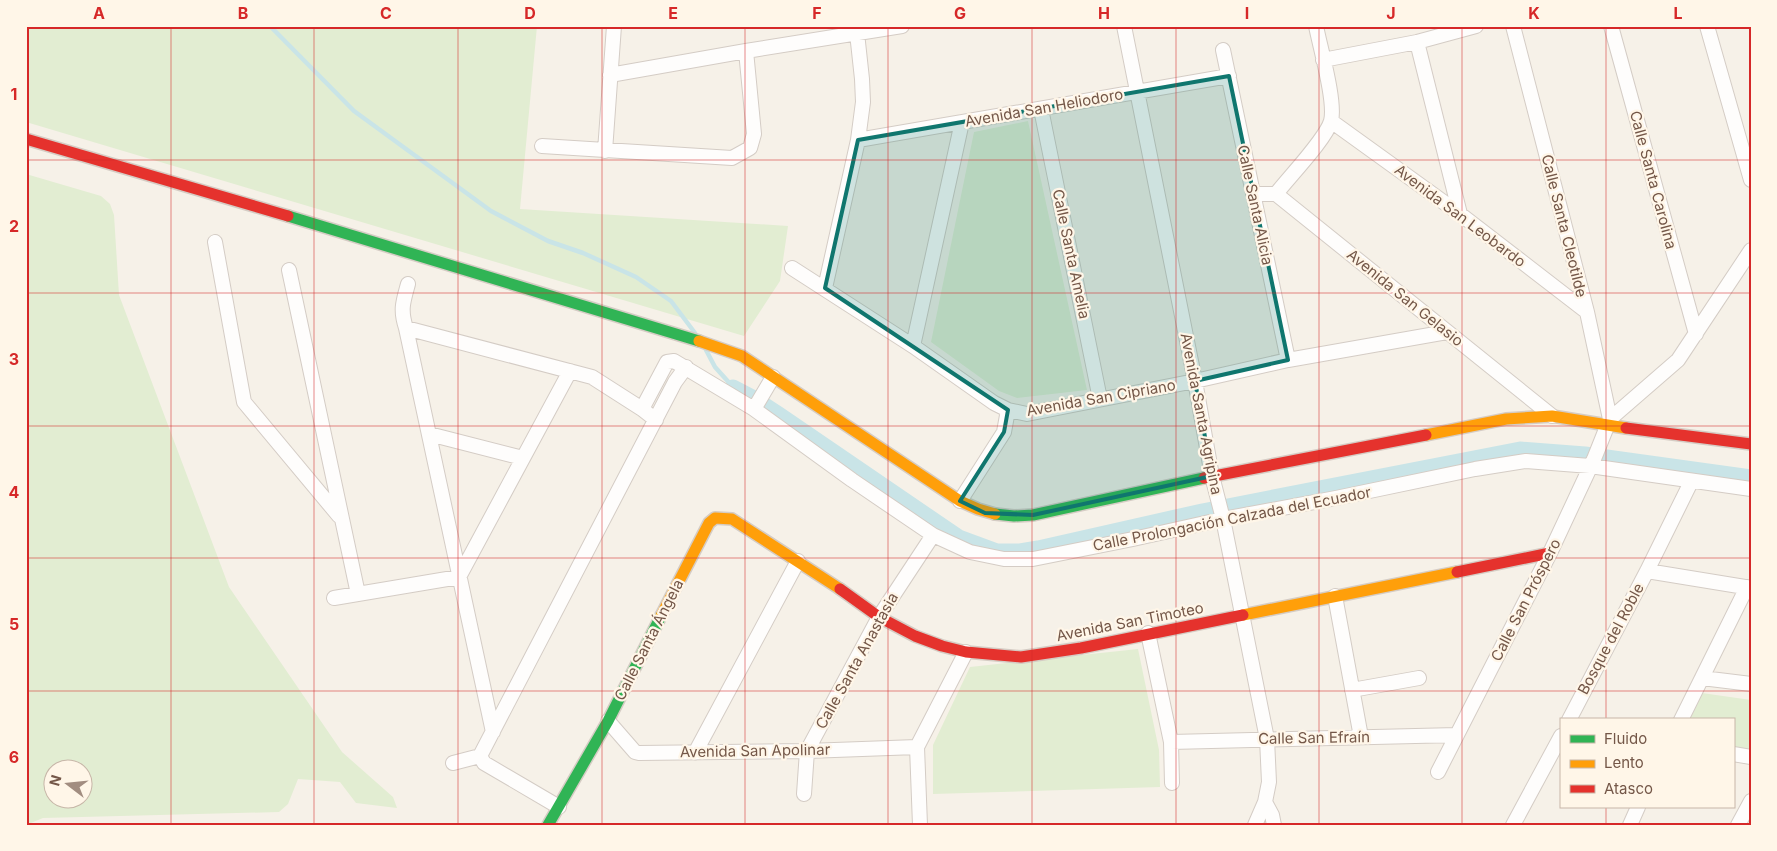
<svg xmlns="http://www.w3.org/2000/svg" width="1777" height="851" font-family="Inter,sans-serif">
<rect width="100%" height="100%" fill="#f6f1e8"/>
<path fill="#e2edd2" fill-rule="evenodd" d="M26,26H537L520,209L788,226L780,281L744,336L26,122Z
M1028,121L1087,390L1017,398L999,391L931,342L974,132Z
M26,174L101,196L110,204L114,215L119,295L229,587L342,752L393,797L397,808L356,803L340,782L298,779L288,804L279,812L43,818L26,825ZM82,768V798H52V768Z
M1138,649L1159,750L1160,787L933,794V745L970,667Z
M1702,693L1751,700V749L1733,747V720H1688Z"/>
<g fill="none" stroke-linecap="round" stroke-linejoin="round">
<path stroke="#c9e4e7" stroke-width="4.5" d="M270,26L354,111L491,211L548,241L583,253L636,277L671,301L695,333
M706,350L715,367L733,387"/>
<path stroke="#c9e4e7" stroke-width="15" d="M733,387L756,399L779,414L959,537L997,551H1020L1038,548L1202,511L1520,449L1585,454L1751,477"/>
<defs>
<path id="street" d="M1124,26L1195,381L1212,476L1223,519L1267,739L1269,782L1265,802L1255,825
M1611,26L1696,334
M1707,26L1751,180
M1417,42L1460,214
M1223,50L1288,360
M1323,60L1417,42L1476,26
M610,75L746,51L902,26
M1041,109L1100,399
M1331,121L1460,214L1587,312
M858,140L1229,76
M542,146L732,158L750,148L754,134L746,51
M605,151L614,26
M1253,194H1276L1552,416
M1276,194C1289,177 1326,139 1331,121C1336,102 1320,47 1316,26
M215,242L244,402L339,516
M792,268L913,346L994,403L1008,410L1027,414L1195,381L1288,360L1447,332
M289,270L358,594
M408,284C403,302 400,310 406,328L493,732
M825,288L858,140L863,102L862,79L857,33
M406,328L592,377L642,409L656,420
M913,346L962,122
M773,377L754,409L852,480L933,535L970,552L1004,559H1033L1133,539L1223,519L1336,498L1475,469L1526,461L1590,466L1751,489
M642,409L667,362L674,361L754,409
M1610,419L1678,360L1751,250
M429,434L523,458
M960,501L1004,432L1008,410
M1647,571L1751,588
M1335,596L1361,737
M334,598L459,577L570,371
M1148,633L1171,742L1172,783
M1702,678L1751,684
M1352,690L1419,678
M1569,720L1647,571L1691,482
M1681,720L1747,587
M608,721L635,752L639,753L807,751L917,747
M1171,742L1457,735
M695,753L798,561
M1733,754L1751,757
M480,756L484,763L559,807
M453,763L480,756L675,382L686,367
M1438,772L1550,553L1594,459L1610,419L1587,312L1513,26
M804,794L807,751L879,617L933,535
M1265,802L1272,815L1274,825
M920,825L917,747L966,652
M1513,825L1561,736
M1630,825L1638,807
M1738,825L1751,801"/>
<path id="fast" d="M288,216L699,341
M995,514L1014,516L1033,515L1204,478
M548,825L608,721L661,616"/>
<path id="slow" d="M699,341L742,356L960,501L978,509L995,514
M1426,435L1506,419L1552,416L1626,428
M1243,615L1457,572
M661,616L709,523L715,518L732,519L840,589"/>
<path id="jam" d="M26,139L288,216
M1626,428L1751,444
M1204,478L1426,435
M1457,572L1550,553
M840,589L879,617L915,636L942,646L966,652L1021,657L1081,648L1243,615"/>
</defs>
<use href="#street" stroke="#d4ccc5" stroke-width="16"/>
<use href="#fast" stroke="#d5ccc4" stroke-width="14"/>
<use href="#slow" stroke="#d5ccc4" stroke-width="14"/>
<use href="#jam" stroke="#d5ccc4" stroke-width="14"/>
<use href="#street" stroke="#fefdfc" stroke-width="14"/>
<use href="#fast" stroke="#30b455" stroke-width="11"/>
<use href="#slow" stroke="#ff9f0a" stroke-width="11"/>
<use href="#jam" stroke="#e5322d" stroke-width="11"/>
</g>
<path fill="#0f766e" fill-opacity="0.2" stroke="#0f766e" stroke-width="4" stroke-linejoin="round" d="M1229,76L1288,360L1195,381L1212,476L1033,515L985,513L960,501L1004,432L1008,410L825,288L858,140Z"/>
<path fill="none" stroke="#d62828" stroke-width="1" stroke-opacity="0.55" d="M171,26V825M314,26V825M458,26V825M602,26V825M745,26V825M888,26V825M1032,26V825M1176,26V825M1319,26V825M1462,26V825M1606,26V720M26,160H1751M26,293H1751M26,426H1751M26,558H1751M26,691H1751M1606,807V825"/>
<g text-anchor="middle" stroke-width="4.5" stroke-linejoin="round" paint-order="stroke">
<g font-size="15" fill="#745748" stroke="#fff6e8">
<text transform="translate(1044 108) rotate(-10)" y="5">Avenida San Heliodoro</text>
<text transform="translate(1653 180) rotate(75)" y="5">Calle Santa Carolina</text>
<text transform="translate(1255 205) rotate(78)" y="5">Calle Santa Alicia</text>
<text transform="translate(1460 216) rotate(37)" y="5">Avenida San Leobardo</text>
<text transform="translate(1564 226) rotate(76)" y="5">Calle Santa Cleotilde</text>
<text transform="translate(1071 254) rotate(78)" y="5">Calle Santa Amelia</text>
<text transform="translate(1405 298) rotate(39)" y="5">Avenida San Gelasio</text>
<text transform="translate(1101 398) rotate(-10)" y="5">Avenida San Cipriano</text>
<text transform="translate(1201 414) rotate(79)" y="5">Avenida Santa Agripina</text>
<text transform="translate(1232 519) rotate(-11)" y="5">Calle Prolongación Calzada del Ecuador</text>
<text transform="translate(1526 600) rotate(-63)" y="5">Calle San Próspero</text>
<text transform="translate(1130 622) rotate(-11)" y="5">Avenida San Timoteo</text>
<text transform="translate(1611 639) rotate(-62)" y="5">Bosque del Roble</text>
<text transform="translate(649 640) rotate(-63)" y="5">Calle Santa Ángela</text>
<text transform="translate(857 661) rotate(-61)" y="5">Calle Santa Anastasia</text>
<text transform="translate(1314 738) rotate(-1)" y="5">Calle San Efraín</text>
<text transform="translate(755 751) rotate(-1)" y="5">Avenida San Apolinar</text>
</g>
</g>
<rect width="1777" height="851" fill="none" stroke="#fff6e8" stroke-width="55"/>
<rect x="1560" y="718" width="175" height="90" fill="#fff6e8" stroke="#c7b6a8"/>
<rect x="1570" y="735" width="25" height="8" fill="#30b455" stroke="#c7b6a8"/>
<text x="1604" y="744" font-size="15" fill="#745748">Fluido</text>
<rect x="1570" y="760" width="25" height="8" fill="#ff9f0a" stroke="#c7b6a8"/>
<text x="1604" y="768" font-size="15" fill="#745748">Lento</text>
<rect x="1570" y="785" width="25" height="8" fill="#e5322d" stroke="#c7b6a8"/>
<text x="1604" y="794" font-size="15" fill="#745748">Atasco</text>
<g transform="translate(68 784) rotate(286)"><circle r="24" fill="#fff6e8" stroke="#c7b6a8"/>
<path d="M0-4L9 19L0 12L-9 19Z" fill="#a28d80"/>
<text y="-8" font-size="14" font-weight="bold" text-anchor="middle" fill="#745748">N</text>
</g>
<rect x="28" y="28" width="1722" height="796" fill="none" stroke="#d62828" stroke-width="2"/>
<g font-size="16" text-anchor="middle" font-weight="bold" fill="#d62828">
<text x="99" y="19">A</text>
<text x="243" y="19">B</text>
<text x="386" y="19">C</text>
<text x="530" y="19">D</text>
<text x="673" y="19">E</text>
<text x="817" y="19">F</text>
<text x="960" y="19">G</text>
<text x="1104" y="19">H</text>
<text x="1247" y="19">I</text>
<text x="1391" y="19">J</text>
<text x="1534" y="19">K</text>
<text x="1678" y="19">L</text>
<text x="14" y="100">1</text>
<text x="14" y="232">2</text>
<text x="14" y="365">3</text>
<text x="14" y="498">4</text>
<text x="14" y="630">5</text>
<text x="14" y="763">6</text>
</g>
</svg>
